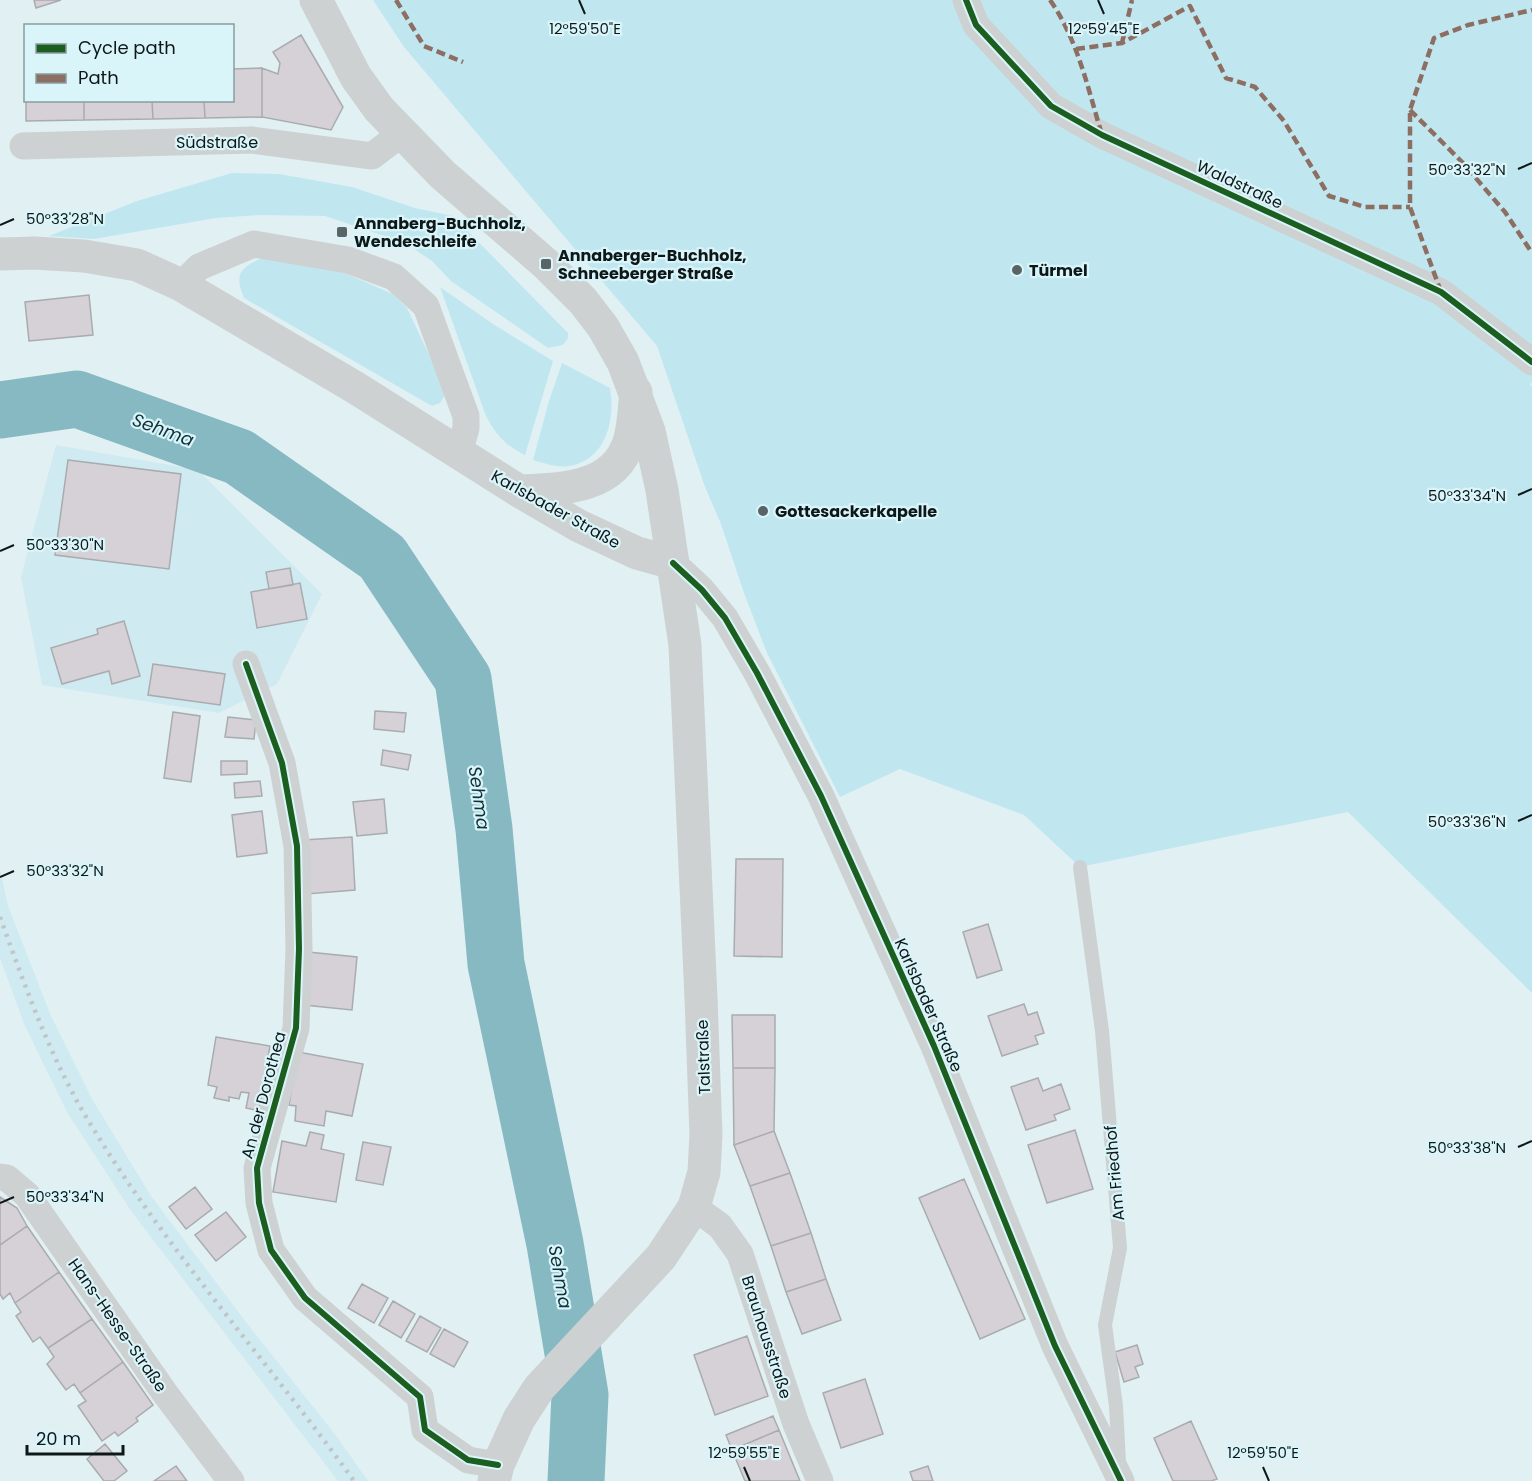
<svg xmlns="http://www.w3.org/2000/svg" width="1532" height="1481" font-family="Poppins,sans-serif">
<rect width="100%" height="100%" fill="#e1f0f3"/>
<path fill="#cfeaf0" d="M56,445L198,470L322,594L277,684L219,713L42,685L21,577Z
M0,869L8,906L51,1016L92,1099L151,1196L249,1326L337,1437L368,1481H338L131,1211L67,1112L25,1026L0,958Z"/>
<path fill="#c0e7ef" d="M373,0H1532V382L1530,384L1532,387V993L1348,812L1080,867L1024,815L900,769L840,797L767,653L744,593L721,524L705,487L657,346L404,47Z
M232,173L279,174L352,187L415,208L453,216L568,333V338L563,345L548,348L451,281L432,261L405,243L325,216L260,215L216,218L94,239L49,236L137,201Z
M262,258L342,272L393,294L407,308L441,380L445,395L440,403L432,406L244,298C234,274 240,268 262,258Z
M440,287L493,324L553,361L525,455C506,446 496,435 486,416Z
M562,363L610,388C615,417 608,456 574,465C560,469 546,464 533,460L549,401Z"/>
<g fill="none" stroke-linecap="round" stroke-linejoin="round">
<path stroke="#87b9c3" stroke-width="57" d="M0,410L77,399L239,457L382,557L463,679L484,829L496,964L555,1244L580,1395L576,1481"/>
</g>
<path fill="#d5d1d6" stroke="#a9acae" stroke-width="1.5" d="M34,0H61L36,8Z
M301,35L343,107L331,130L262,117V68L278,74L280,63L273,52Z
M262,68V117L205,118L204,100H232V69Z
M26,100H84V120L26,121Z
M84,100H152L153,119L84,120Z
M152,100H204L205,118L153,119Z
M89,295L93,335L29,341L25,302Z
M68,460L181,474L169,569L55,555Z
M290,568L293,585L269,589L266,572Z
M300,583L307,619L257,628L251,592Z
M124,621L140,676L112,684L109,671L62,684L51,648L98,634L97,629Z
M153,664L225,674L220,705L148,695Z
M375,711L406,713L404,732L374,729Z
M173,712L200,716L191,782L164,778Z
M228,717L256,720L254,739L225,737Z
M383,750L411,755L408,770L381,765Z
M221,761H247V774L221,775Z
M260,781L262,796L235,798L234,783Z
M384,799L387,833L357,836L353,802Z
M262,811L267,853L237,857L232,815Z
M352,837L355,890L306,894L303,840Z
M736,859H783L782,957L734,956Z
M988,924L1002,970L977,978L963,932Z
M308,952L357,957L352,1010L304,1005Z
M1024,1004L1028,1015L1037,1012L1044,1033L1035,1036L1038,1044L1002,1056L988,1016Z
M732,1015H775V1068H733Z
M216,1037L270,1046L259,1111L246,1108L249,1093L241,1092L239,1099L229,1097V1101L214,1098L217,1087L208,1085Z
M298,1052L363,1064L352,1116L326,1111L324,1126L295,1121L296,1106L289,1105Z
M733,1068H775L774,1131L734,1145Z
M1038,1078L1043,1091L1061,1084L1070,1109L1054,1115L1056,1120L1026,1130L1011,1087Z
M1075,1130L1093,1189L1047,1203L1028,1145Z
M774,1131L790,1173L750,1186L734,1145Z
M310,1132L324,1135L321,1149L344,1154L336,1202L273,1192L282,1141L306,1146Z
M363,1142L391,1147L383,1185L356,1180Z
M790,1173L811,1233L771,1246L750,1186Z
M964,1179L1025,1319L980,1339L919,1198Z
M195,1187L212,1209L186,1229L169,1207Z
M0,1197L17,1208L27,1226L0,1245Z
M226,1212L246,1237L216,1261L195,1235Z
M27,1226L59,1272L15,1303L10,1293L3,1299L0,1294V1245Z
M811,1233L826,1279L786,1292L771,1246Z
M59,1272L92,1319L48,1348L40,1337L33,1342L16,1316L21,1312L15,1303Z
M826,1279L841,1320L802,1334L786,1292Z
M362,1284L388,1298L374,1323L348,1308Z
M393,1301L415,1314L401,1338L379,1325Z
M420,1316L441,1328L427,1352L406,1341Z
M92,1319L123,1362L80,1393L74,1384L66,1390L47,1364L54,1357L48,1348Z
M444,1329L468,1342L454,1367L430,1354Z
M747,1336L768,1396L715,1415L694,1355Z
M1137,1345L1143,1364L1135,1367L1139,1377L1124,1382L1115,1352Z
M123,1362L153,1405L136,1418L138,1421L118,1436L115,1432L102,1441L78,1406L86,1401L80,1393Z
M865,1379L883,1434L841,1448L823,1393Z
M773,1416L779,1430L732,1450L726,1435Z
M1191,1421L1217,1479L1211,1481H1173L1154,1438Z
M779,1430L800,1481H745L732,1450Z
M105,1444L127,1471L114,1481H104L87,1459Z
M176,1466L187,1481H154Z
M928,1466L933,1481H913L910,1472Z"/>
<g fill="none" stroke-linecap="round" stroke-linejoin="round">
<path stroke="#cdd1d1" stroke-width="14" d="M1080,867L1102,1031L1120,1248L1105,1325L1116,1406L1119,1462"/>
<path stroke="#cdd1d1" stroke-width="27" d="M966,0L976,25L1051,106L1102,135L1441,292L1532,362
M23,146L252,140L372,156L402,133
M181,285L199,267L254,244L348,260L394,277L426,306L448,367L466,416V428L459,453
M673,563L702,590L725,618L757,673L821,796L934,1046L1055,1346L1121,1481
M246,664L282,763L297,846L299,949L296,1028L257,1168L259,1203L271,1250L305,1298L420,1397L425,1430L468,1460L498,1465
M0,1177L7,1178L27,1195L164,1392L231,1481
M694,1207L720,1226L740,1254L796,1424L820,1481"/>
<path stroke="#cdd1d1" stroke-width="33" d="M0,254L34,253L84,256L137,265L181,285L356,388L519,491L579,526L637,553L673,563
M519,491C559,489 614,490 629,442C634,426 634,409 636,392"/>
<path stroke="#cdd1d1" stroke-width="33" d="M316,0L356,77L379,109L443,175L546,264L583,301L603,327L623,362L649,431L662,490L685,645L701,998L706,1135L704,1172L694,1207L661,1257L539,1388L519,1419L498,1465L494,1481"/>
<path stroke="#c1c5c6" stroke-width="4.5" stroke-dasharray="3 6" stroke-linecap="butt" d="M0,917C24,983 47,1049 82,1110C160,1243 264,1356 354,1481"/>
<path stroke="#8d6e63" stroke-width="4.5" stroke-dasharray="9 4.5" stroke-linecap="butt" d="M396,0L424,46L463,62
M1050,0C1078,40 1088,89 1102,135
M1122,43L1132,0
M1076,49L1122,43L1190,6L1226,78L1255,87L1284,121L1329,196L1365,207H1410
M1410,110L1462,162L1505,212L1532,253
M1441,292L1410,207V110L1434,38L1468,25L1532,10"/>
<defs>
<path id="cycleway" d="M966,0L976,25L1051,106L1102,135L1441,292L1532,362
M673,563L702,590L725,618L757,673L821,796L934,1046L1055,1346L1121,1481
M246,664L282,763L297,846L299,949L296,1028L257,1168L259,1203L271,1250L305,1298L420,1397L425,1430L468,1460L498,1465"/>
</defs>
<use href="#cycleway" stroke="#daf5fa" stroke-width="10"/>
<use href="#cycleway" stroke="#1b5e20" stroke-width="6"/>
</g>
<path fill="none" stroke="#0e1819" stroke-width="2" d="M579,0L585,14M1098,0L1104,14M1518,169L1532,163M0,225L14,219M1518,495L1532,489M0,551L14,545M1518,821L1532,815M0,877L14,871M1518,1147L1532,1141M0,1203L14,1197M744,1467L750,1481M1263,1467L1269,1481"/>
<g fill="#586465" stroke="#daf5fa" stroke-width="2">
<rect x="336" y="226" width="12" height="12" rx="3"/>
<rect x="540" y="258" width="12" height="12" rx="3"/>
<circle cx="1017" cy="270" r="6"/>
<circle cx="763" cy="511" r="6"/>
</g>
<g text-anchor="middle" stroke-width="4.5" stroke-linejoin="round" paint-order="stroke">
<g font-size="16" fill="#0e1819" stroke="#daf5fa">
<text x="217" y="148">Südstraße</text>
<text transform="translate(1240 184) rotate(25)" y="6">Waldstraße</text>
<text transform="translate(556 509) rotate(29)" y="6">Karlsbader Straße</text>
<text transform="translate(929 1005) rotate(66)" y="6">Karlsbader Straße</text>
<text transform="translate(703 1057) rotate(-92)" y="6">Talstraße</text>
<text transform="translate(263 1095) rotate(-75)" y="6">An der Dorothea</text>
<text transform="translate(1114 1173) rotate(-95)" y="6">Am Friedhof</text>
<text transform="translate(118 1325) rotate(55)" y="6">Hans-Hesse-Straße</text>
<text transform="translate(767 1337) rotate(72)" y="6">Brauhausstraße</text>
</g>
<g font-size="16" font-weight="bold" fill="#0e1819" stroke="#daf5fa" text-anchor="start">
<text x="354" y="229">Annaberg-Buchholz,<tspan x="354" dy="18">Wendeschleife</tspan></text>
<text x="558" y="261">Annaberger-Buchholz,<tspan x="558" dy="18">Schneeberger Straße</tspan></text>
<text x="1029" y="276">Türmel</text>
<text x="775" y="517">Gottesackerkapelle</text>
</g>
<g font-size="18" font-style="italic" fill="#113238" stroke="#daf5fa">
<text transform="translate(163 430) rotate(20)" y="6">Sehma</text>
<text transform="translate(479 798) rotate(82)" y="6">Sehma</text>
<text transform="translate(560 1277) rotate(80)" y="6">Sehma</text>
</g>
</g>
<g font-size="15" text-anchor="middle" fill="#0e1819" stroke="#daf5fa" stroke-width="4.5" stroke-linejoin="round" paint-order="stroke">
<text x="585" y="34">12°59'50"E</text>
<text x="1104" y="34">12°59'45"E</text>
<text x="1467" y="175">50°33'32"N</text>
<text x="65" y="224">50°33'28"N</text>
<text x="1467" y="501">50°33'34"N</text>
<text x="65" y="550">50°33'30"N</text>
<text x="1467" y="827">50°33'36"N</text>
<text x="65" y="876">50°33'32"N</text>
<text x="1467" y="1153">50°33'38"N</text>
<text x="65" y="1202">50°33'34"N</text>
<text x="744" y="1458">12°59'55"E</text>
<text x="1263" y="1458">12°59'50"E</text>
</g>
<rect x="24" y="24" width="210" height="78" fill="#daf5fa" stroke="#889da0" stroke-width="1.5"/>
<rect x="36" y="44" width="30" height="9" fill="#1b5e20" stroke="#889da0" stroke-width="1.5"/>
<text x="78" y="54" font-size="18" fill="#0e1819">Cycle path</text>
<rect x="36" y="74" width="30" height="9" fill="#8d6e63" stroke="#889da0" stroke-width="1.5"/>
<text x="78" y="84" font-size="18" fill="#0e1819">Path</text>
<path d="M27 1445v9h96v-9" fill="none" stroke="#0e1819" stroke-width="3"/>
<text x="36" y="1445" font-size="18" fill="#0e1819" stroke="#daf5fa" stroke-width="4.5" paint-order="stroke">20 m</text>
</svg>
